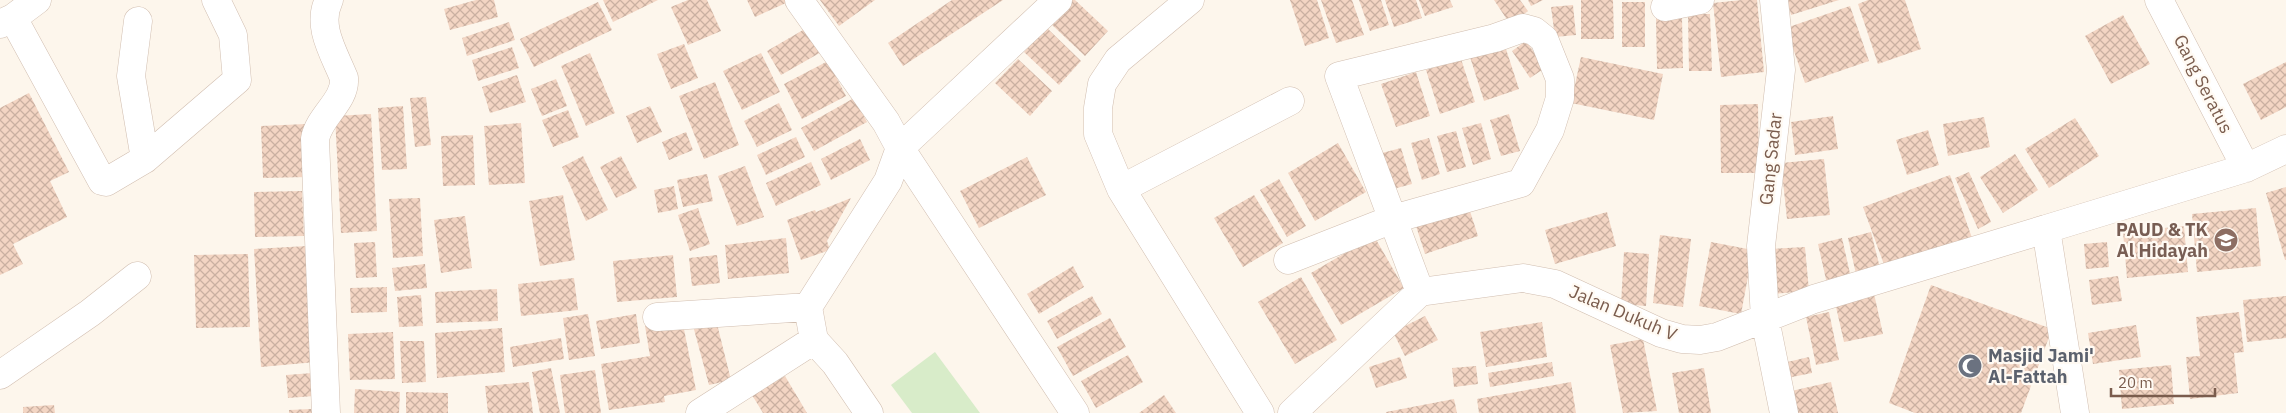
<svg xmlns="http://www.w3.org/2000/svg" width="2286" height="413" font-family="'IBM Plex Sans',sans-serif">
<defs>
<pattern id="building-cross-hatch" width="8" height="8" patternUnits="userSpaceOnUse" patternTransform="scale(1.25)"><rect width="8" height="8" fill="#f3d5c3"/><path d="M0 0l8 8M0 8l8-8" fill="none" stroke="#cab0a1"/></pattern>
</defs>
<rect width="100%" height="100%" fill="#fdf6ec"/>
<path fill="#d8ecc9" d="M935,352L980,413H912L891,385Z"/>
<path fill="url(#building-cross-hatch)" d="M476,0H494L498,17L450,30L444,9Z
M603,0H658L613,22Z
M688,0H707L721,31L688,45L671,7Z
M747,0H785L786,3L755,17Z
M820,0H875L839,26Z
M952,0H1003L903,66L888,43Z
M1071,0H1075L1108,31L1085,56L1050,23Z
M1290,0H1317L1329,38L1305,46Z
M1321,0H1352L1364,35L1336,43Z
M1359,0H1381L1389,25L1370,31Z
M1385,0H1416L1422,18L1394,27Z
M1419,0H1450L1453,7L1425,16Z
M1494,0H1520L1528,11L1510,24Z
M1528,0H1543L1531,6Z
M1581,0H1613L1614,39H1581Z
M1742,0H1757L1764,72L1721,77L1713,3Z
M1787,0H1839L1791,15Z
M1868,0H1905L1921,49L1878,64L1858,4Z
M598,2L612,30L534,67L520,39Z
M1622,2H1645V47H1622Z
M1573,5L1576,35L1555,37L1551,7Z
M1850,6L1869,61L1805,83L1786,28Z
M1688,14H1710L1712,71H1689Z
M2123,15L2150,64L2111,84L2085,36Z
M1682,17L1683,68L1657,69L1656,18Z
M509,22L515,40L467,56L462,38Z
M810,26L823,51L781,75L767,51Z
M1047,28L1081,61L1059,85L1024,52Z
M1526,41L1545,68L1530,78L1512,51Z
M684,44L698,78L671,89L657,54Z
M1505,46L1519,89L1484,101L1470,57Z
M512,47L519,68L478,81L472,60Z
M590,53L615,113L586,126L561,66Z
M761,53L780,92L742,110L723,71Z
M1581,57L1663,74L1654,120L1571,103Z
M1018,59L1052,91L1030,116L995,83Z
M1461,59L1475,102L1440,114L1426,70Z
M828,61L846,96L802,119L784,84Z
M2286,62V107L2261,120L2243,84Z
M1416,72L1430,116L1396,127L1381,84Z
M517,75L526,102L490,113L482,87Z
M556,79L567,106L542,116L531,89Z
M715,82L739,145L704,159L679,96Z
M29,93L69,172L50,181L67,217L13,244L23,264L0,275V108Z
M426,97L431,145L415,147L410,98Z
M854,98L867,122L814,151L801,128Z
M779,103L792,130L757,147L744,121Z
M1758,104L1759,173H1721L1720,105Z
M403,106L407,169L382,170L378,108Z
M650,106L662,132L637,143L626,116Z
M568,110L579,137L553,147L542,120Z
M371,114L377,231L341,233L335,116Z
M1509,114L1520,151L1501,156L1490,120Z
M1833,116L1838,149L1795,155L1791,122Z
M1984,117L1990,147L1948,156L1943,124Z
M2075,118L2099,156L2049,188L2025,149Z
M521,123L525,183L489,185L484,126Z
M1481,123L1491,159L1473,165L1462,128Z
M306,124L308,177L263,178L261,126Z
M1928,130L1939,165L1907,175L1896,140Z
M1456,131L1466,167L1447,172L1437,136Z
M686,132L693,150L669,160L662,142Z
M473,135L475,185L443,186L441,136Z
M796,137L805,157L766,175L757,155Z
M1429,138L1440,174L1422,180L1411,143Z
M860,139L870,160L831,180L821,159Z
M1338,143L1366,192L1315,221L1288,173Z
M1401,148L1412,184L1393,189L1382,153Z
M2015,154L2038,190L2003,213L1980,177Z
M583,156L608,210L586,221L562,167Z
M621,156L637,188L616,198L600,167Z
M1027,157L1046,195L979,228L960,191Z
M1824,159L1830,215L1787,219L1781,163Z
M811,162L821,185L776,206L766,183Z
M745,166L764,217L737,226L718,176Z
M1969,172L1991,222L1978,229L1955,178Z
M707,174L713,201L683,207L677,180Z
M1950,175L1972,238L1886,270L1863,207Z
M1279,179L1306,226L1287,237L1260,190Z
M674,186L678,209L658,213L654,190Z
M2286,187V260H2285L2266,193Z
M302,191L304,236L255,237L254,192Z
M563,195L575,260L540,266L529,201Z
M1254,195L1283,243L1243,267L1214,218Z
M420,198L423,256L393,258L389,199Z
M851,198L827,241L830,250L801,260L787,220L815,210L816,212Z
M1468,205L1478,236L1425,254L1415,223Z
M698,208L710,244L690,251L678,215Z
M2256,208L2261,266L2197,272L2192,214Z
M1607,212L1616,246L1555,264L1545,230Z
M465,216L472,268L441,273L434,220Z
M2184,226L2188,272L2127,278L2123,232Z
M1871,232L1880,268L1856,274L1848,238Z
M1660,235L1691,239L1683,307L1653,303Z
M1374,236L1404,288L1341,325L1311,273Z
M786,238L789,273L728,279L725,245Z
M1842,238L1851,278L1827,284L1818,244Z
M375,242L377,277L356,278L354,243Z
M1711,242L1753,250L1741,314L1699,306Z
M2107,242L2109,267L2086,269L2084,244Z
M307,246L316,362L261,367L254,249Z
M1805,247L1809,291L1773,294L1769,249Z
M1624,252L1649,254L1646,306L1621,304Z
M248,254L250,327L196,328L194,255Z
M673,255L677,297L617,302L613,261Z
M717,255L720,283L692,286L689,258Z
M425,264L427,288L395,291L392,268Z
M1073,266L1084,287L1039,314L1027,294Z
M2118,276L2122,301L2092,305L2089,280Z
M1301,277L1337,340L1295,364L1258,302Z
M574,278L578,310L521,316L518,284Z
M1931,285L2052,329L2021,413H1915L1889,403Z
M387,287V312L351,313L350,288Z
M497,289L498,321L436,323L435,292Z
M1873,289L1883,334L1844,342L1834,298Z
M421,295L423,326L399,327L397,297Z
M1092,296L1102,314L1057,339L1047,321Z
M2286,296V338L2247,342L2243,300Z
M1829,312L1839,360L1816,365L1806,317Z
M2239,312L2244,352L2234,353L2238,393L2190,399L2186,357L2200,356L2196,317Z
M588,314L595,356L569,360L563,318Z
M636,314L640,343L601,349L596,321Z
M715,316L731,380L709,385L692,322Z
M1425,316L1438,340L1405,356L1393,332Z
M1110,318L1126,347L1073,376L1057,347Z
M682,319L696,390L664,396L665,402L609,410L601,364L650,356L645,326Z
M1542,322L1547,357L1486,367L1480,332Z
M2136,325L2141,357L2093,364L2088,333Z
M502,328L505,372L437,378L435,333Z
M393,332L395,379L350,380L348,334Z
M561,338L564,359L513,367L510,347Z
M1643,339L1657,411L1623,413L1610,345Z
M400,341H424L426,382L402,383Z
M1128,355L1143,382L1096,408L1081,381Z
M1400,357L1407,378L1376,388L1369,367Z
M1809,357L1812,373L1787,378L1783,363Z
M1552,362L1554,376L1490,387L1488,373Z
M2171,365L2174,404L2122,409L2119,370Z
M1476,366L1478,384L1454,387L1452,368Z
M551,368L560,413H540L532,372Z
M1704,368L1711,413H1679L1672,373Z
M595,370L601,413H565L560,375Z
M313,373L314,396L288,398L286,375Z
M785,376L807,413H763L752,395Z
M529,382L533,413H488L485,386Z
M1571,382L1576,413H1479L1477,399Z
M1831,382L1838,413H1792L1787,392Z
M355,389L400,392L399,413H354Z
M406,392L448,393V413H406Z
M1164,395L1176,413H1139Z
M1454,399L1457,413H1386V412Z
M54,405L55,413H23V407Z
M311,409L312,413H289V410Z"/>
<g fill="none" stroke-linecap="round" stroke-linejoin="round">
<defs>
<path id="minor" d="M799,0L886,122L900,148L888,181L808,307L814,340L835,363L869,413
M1058,0L900,148L1075,413
M1190,0L1118,60L1102,84L1098,108V134L1121,189L1260,413
M1774,0L1781,70L1761,246L1765,319L1784,413
M2159,0L2246,168
M1665,7L1700,0
M13,18L37,0
M138,21L131,76L145,159
M0,24L13,18L102,181L106,182L145,159L237,80L233,35L216,0
M1121,189L1290,101
M1288,260L1393,219L1521,183L1550,130L1560,98V79L1544,39L1534,31L1523,28L1495,38L1339,76L1420,292
M657,317L808,307
M0,375L90,313L137,276
M326,413L315,139C319,116 346,101 344,78C334,53 316,26 329,0
M700,413L814,340
M1292,413L1420,292L1523,278L1555,284L1661,333L1682,339L1700,340L1717,337L1814,299L2046,229
M2075,413L2046,229L2246,168L2286,149"/>
</defs>
<use href="#minor" stroke="#d1beb0" stroke-width="29"/>
<use href="#minor" stroke="#fff" stroke-width="28"/>
</g>
<defs>
<symbol id="school-disc" viewBox="-11 -11 22 22"><circle r="9.5" fill="#8d6e63" stroke="#fffaf3"/><path d="M0-5L7-2L0 1L-7-2ZM-4 1L0 2.5L4 1V4Q0 6-4 4Z" fill="#fff"/></symbol>
<symbol id="mosque-disc" viewBox="-11 -11 22 22"><circle r="9.5" fill="#6b7280" stroke="#fffaf3"/><path d="M3.5-4.9A6 6 0 1 0 3.5 4.9A5 5 0 1 1 3.5-4.9Z" fill="#fff"/></symbol>
</defs>
<g fill-rule="evenodd">
<use href="#school-disc" x="2212" y="226" width="28" height="28"/>
<use href="#mosque-disc" x="1956" y="352" width="28" height="28"/>
</g>
<g text-anchor="middle" stroke-width="4.5" stroke-linejoin="round" paint-order="stroke">
<g font-size="18" fill="#7a5c4d" stroke="#fffaf3">
<text transform="translate(2203 84) rotate(63)" y="6">Gang Seratus</text>
<text transform="translate(1771 159) rotate(-84)" y="6">Gang Sadar</text>
<text transform="translate(1623 313) rotate(23)" y="6">Jalan Dukuh V</text>
</g>
<g font-size="18" font-weight="bold" fill="#785e54" stroke="#fffaf3" text-anchor="end">
<text x="2208" y="236">PAUD &amp; TK<tspan x="2208" dy="21">Al Hidayah</tspan></text>
</g>
<g font-size="18" font-weight="bold" fill="#5b616d" stroke="#fffaf3" text-anchor="start">
<text x="1988" y="362">Masjid Jami'<tspan x="1988" dy="21">Al-Fattah</tspan></text>
</g>
</g>
<path d="M2111 388v8h104v-8" fill="none" stroke="#7a5c4d" stroke-width="2.5"/>
<text x="2118" y="388" font-size="15" fill="#7a5c4d" stroke="#fffaf3" stroke-width="4" paint-order="stroke">20 m</text>
</svg>
